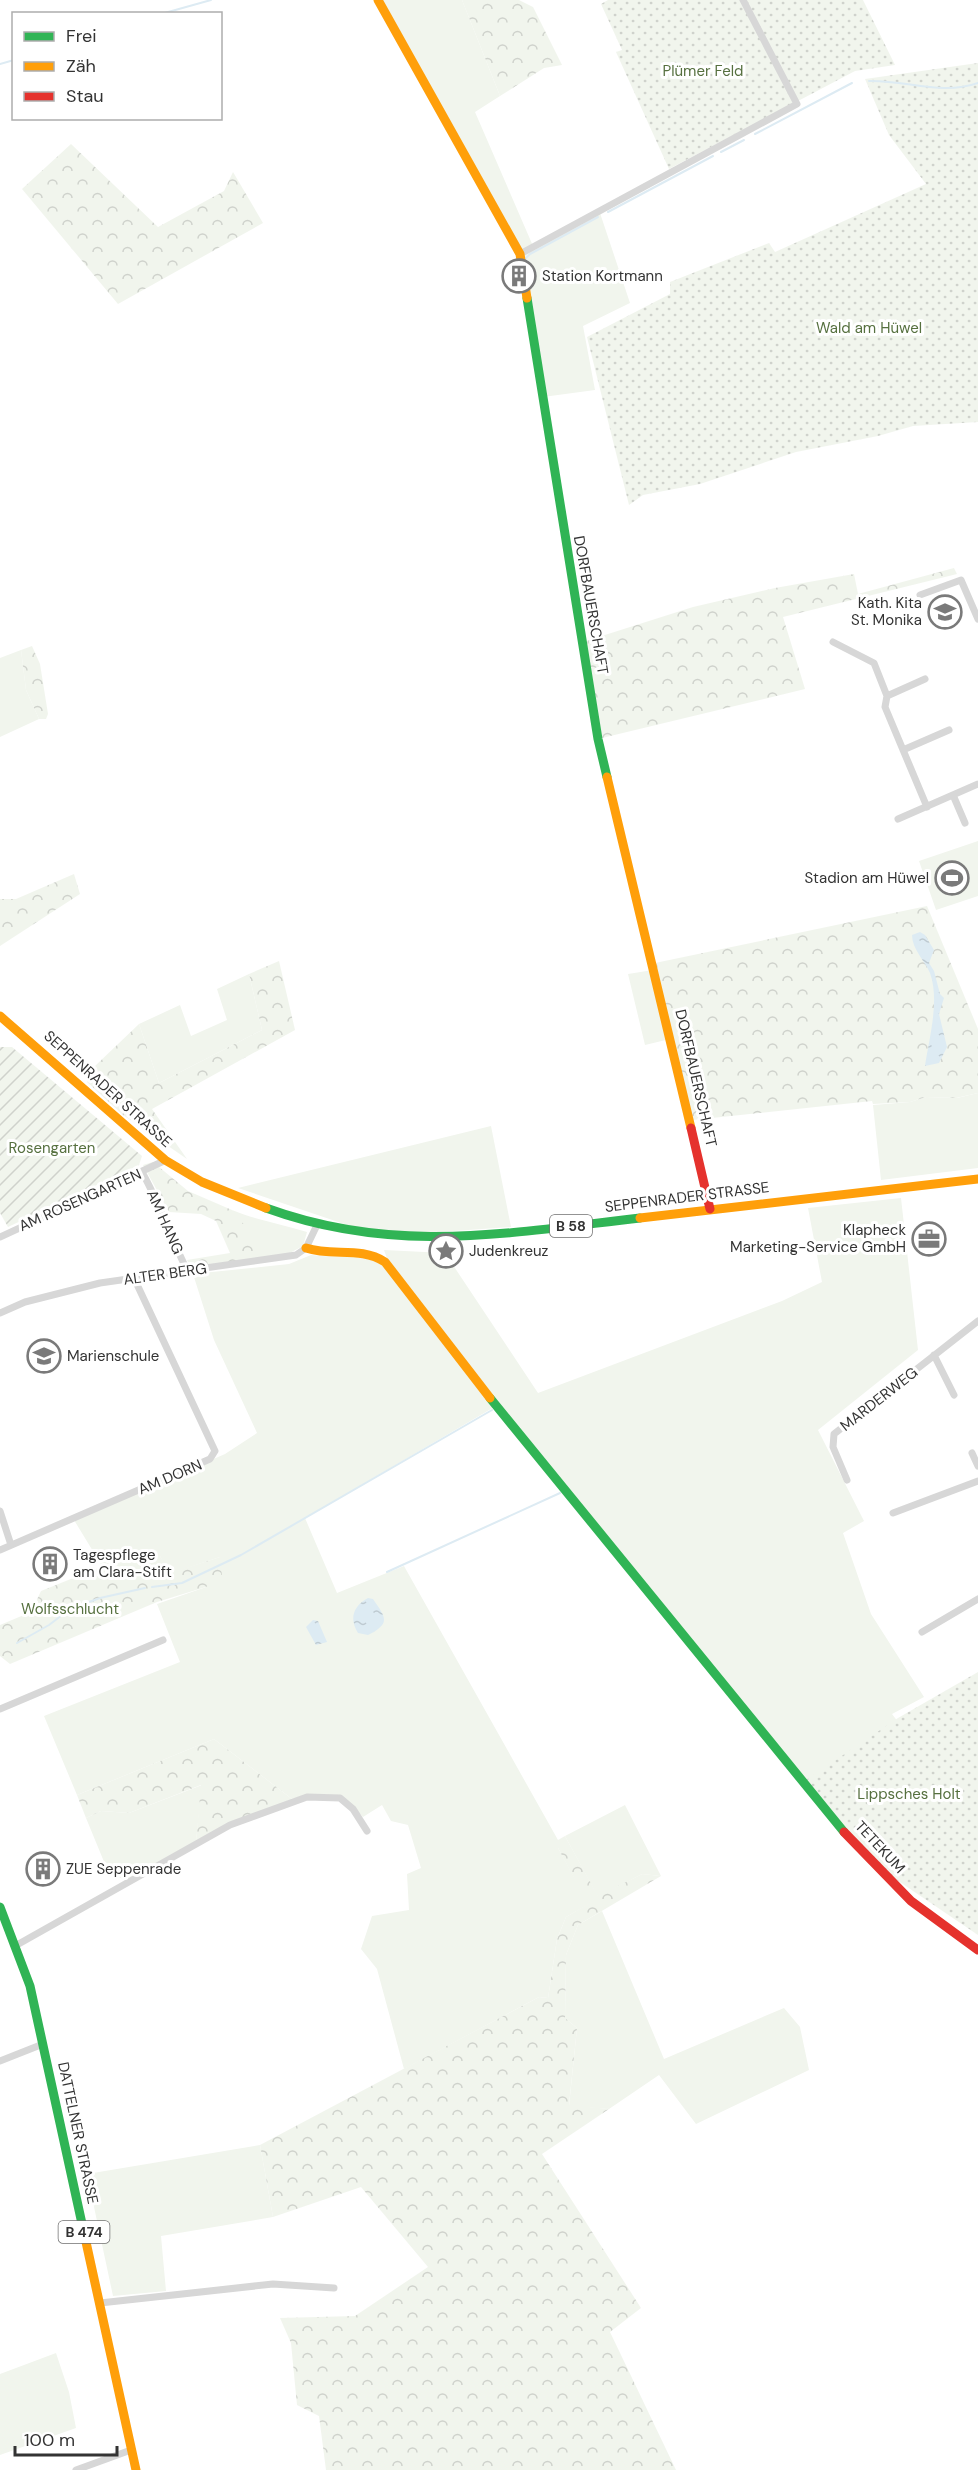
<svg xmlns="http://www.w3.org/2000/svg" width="978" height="2470" font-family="'DM Sans',sans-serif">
<defs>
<pattern id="forest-crowns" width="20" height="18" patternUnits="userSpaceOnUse" patternTransform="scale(1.5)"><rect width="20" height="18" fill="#f1f5ed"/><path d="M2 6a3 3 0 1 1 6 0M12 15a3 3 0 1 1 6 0" fill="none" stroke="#cfd2cc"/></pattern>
<pattern id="park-dots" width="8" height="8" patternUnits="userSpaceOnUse" patternTransform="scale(1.5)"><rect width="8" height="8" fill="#f1f5ed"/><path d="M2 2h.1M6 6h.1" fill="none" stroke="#cfd2cc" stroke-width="1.8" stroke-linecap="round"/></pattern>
<pattern id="garden-furrows" width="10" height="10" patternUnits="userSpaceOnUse" patternTransform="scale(1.5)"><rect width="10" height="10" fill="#f1f5ed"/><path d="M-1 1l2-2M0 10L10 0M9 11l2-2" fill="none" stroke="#cfd2cc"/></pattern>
<pattern id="water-ripples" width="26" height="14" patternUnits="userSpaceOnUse" patternTransform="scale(1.5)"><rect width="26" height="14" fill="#ddebf3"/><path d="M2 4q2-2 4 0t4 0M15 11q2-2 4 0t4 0" fill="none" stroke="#becad1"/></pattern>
</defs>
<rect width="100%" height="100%" fill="#fff"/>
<path fill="#f1f5ed" d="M379,0H462L500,96L475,112L533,246L520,253Z
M600,213L630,303L583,326L595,390L543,397L521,254Z
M21,650L26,690L39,719L0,737V658Z
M978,841V896L936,910L919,861Z
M653,970L670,1039L645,1045L628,974Z
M249,974L262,1030L159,1083L139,1024L180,1005L191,1036L227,1020L217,989Z
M978,1093V1168L881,1180L873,1105L910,1102L926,1097L957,1098Z
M491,1126L511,1227L426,1233L359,1229L238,1188Z
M901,1198L918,1350L818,1430L864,1521L843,1533L871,1614L924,1697L892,1714L970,1817L882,1872L637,1581L390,1267L384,1250L445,1253L538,1393L782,1301L822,1282L808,1208Z
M232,1210C256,1220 282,1224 307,1232L303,1246L284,1256L260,1259Z
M311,1255C341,1259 362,1251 389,1269L496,1406L305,1518L337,1593L404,1566L558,1840V1848L589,1904L566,1917L557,1939L548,1998L539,1997L404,2069L377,1969L361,1949L372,1916L409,1910L407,1874L421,1868L408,1825L391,1821L382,1805L363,1817C340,1792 324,1790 292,1799L214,1739L77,1795L44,1716L180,1662L157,1604L206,1587L220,1557L169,1574L160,1556L134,1557L102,1566L74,1520L225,1454L257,1433L214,1340L193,1274L289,1264Z
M202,1785L196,1841L125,1881L107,1869L86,1818L101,1811L129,1813Z
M625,1805L661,1876L642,1874L598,1897L565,1836Z
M602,1911L664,2059L784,2008L800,2027L809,2070L696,2124L659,2075L609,2109L569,2106L577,2028L565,2018L566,1955L578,1925Z
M260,2145L273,2217L161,2236L166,2291L113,2296L87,2174Z
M56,2353L69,2392L76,2428L0,2455V2374Z"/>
<path fill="url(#forest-crowns)" d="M462,0H519L533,7L562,65L544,68L500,96Z
M71,144L158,227L224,191L233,172L263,223L118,304L22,189Z
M954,568L957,574L783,617L805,689L602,738L586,641L693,607L775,588L854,574L858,594Z
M32,646L40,664L48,714L46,719H39L26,690L21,650Z
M74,874L80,894L0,946V899H16Z
M927,906L978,1029V1093L956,1098L926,1097L910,1102L873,1104L872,1101L693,1120L655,963Z
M279,961L295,1030L152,1109L187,1159L123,1115L87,1082L95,1066L139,1024L159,1083L262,1030L249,974Z
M153,1162L188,1191L232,1210L259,1243L260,1259L191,1268L187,1260L230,1253L216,1221L201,1214L169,1212L143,1165Z
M160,1556L170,1573L220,1557L222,1576L206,1587L157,1602L10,1664L0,1656V1625L31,1612L41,1591L118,1560Z
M214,1739L292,1799L196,1841L201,1785L129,1813L101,1811L86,1818L77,1795Z
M565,1836L598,1896L642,1874L661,1876L578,1925L566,1955L565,2018L577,2028L569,2105L609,2109L542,2154L641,2308L610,2332L676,2470H326L319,2416L297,2405L291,2343L280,2318L355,2316L428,2267L361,2187L273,2217L260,2145L539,1997L548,1998L557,1939L566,1917L588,1904L558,1848V1840Z"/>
<path fill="url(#park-dots)" d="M608,0H863L895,65L855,71L669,169L616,52L622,50L601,4Z
M978,63V422L913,426L878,436L796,452L700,484L643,495L629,505L587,337L670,294V282L769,243L775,252L926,184L889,135L865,79Z
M978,1672V1935L888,1874L811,1790L806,1780L898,1718Z"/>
<path fill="url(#garden-furrows)" d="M0,1047H12L142,1156L139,1165L8,1227L0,1213Z"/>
<path fill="url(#water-ripples)" d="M920,932L925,935L934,950L929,963L934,971L940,994L944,998L939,1014L947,1047L939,1063L925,1066C929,1038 940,1001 930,973C925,961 912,949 912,935Z
M368,1598L373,1599C386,1618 391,1623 368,1635L358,1633C349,1619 353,1606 368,1598Z
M313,1620L318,1621L327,1642L316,1645L306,1627Z"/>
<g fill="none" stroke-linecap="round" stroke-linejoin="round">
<path stroke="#ddebf3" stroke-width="2" d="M161,14L211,0
M0,64L14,60
M869,81C907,80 941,96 978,83
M755,134L852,83
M721,152L744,140
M608,212L713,156
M524,260L530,254L598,217
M387,1572L560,1493
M152,1587L182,1583L241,1555L492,1410
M17,1643L49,1625L70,1609L100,1598L145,1588"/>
<path stroke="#d7d7d7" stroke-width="7" d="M520,254L797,104L743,0
M920,595L961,580L978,619
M833,642L874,663L887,696
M925,679L887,696L885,707L927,807
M903,750L949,730
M953,795L965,823
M898,819L978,784
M142,1172C160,1204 171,1239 188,1272
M0,1237L166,1160
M0,1313L25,1302L100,1283L296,1255L306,1248L317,1225
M934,1355L954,1395
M972,1453L978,1466
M847,1480L833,1447L834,1434L978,1321
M0,1511L11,1545
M893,1513L978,1481
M0,1550L210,1459L215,1451L134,1278
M922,1632L978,1599
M0,1709L163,1640
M15,1946L230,1825L307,1797L340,1798L353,1809L367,1831
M0,2061L43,2044
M100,2303L273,2284L334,2288
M76,2470L131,2450"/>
<path stroke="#30b455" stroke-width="9" d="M527,298L598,739L607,777
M266,1208C395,1255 508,1233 640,1218
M490,1398L844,1832
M0,1907L30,1986L86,2242"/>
<path stroke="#ff9f0a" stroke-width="9" d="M378,0L520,254L527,298
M607,777L691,1128
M0,1016L165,1160L202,1182L266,1208
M640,1218L978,1179
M306,1248C333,1257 360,1246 385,1262L490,1398
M86,2242L136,2470"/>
<path stroke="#e5322d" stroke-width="9" d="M691,1128L710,1209
M844,1832L911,1901L978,1950"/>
</g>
<defs>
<symbol id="building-ring" viewBox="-11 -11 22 22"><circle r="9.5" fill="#fff" stroke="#7a7a7a" stroke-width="1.5"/><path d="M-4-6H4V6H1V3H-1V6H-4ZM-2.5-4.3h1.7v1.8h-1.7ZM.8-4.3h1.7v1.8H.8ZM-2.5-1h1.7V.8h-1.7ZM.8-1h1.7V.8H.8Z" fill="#7a7a7a"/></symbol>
<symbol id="school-ring" viewBox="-11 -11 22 22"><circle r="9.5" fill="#fff" stroke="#7a7a7a" stroke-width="1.5"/><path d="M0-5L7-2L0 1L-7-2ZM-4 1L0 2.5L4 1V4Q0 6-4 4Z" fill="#7a7a7a"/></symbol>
<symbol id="stadium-ring" viewBox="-11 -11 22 22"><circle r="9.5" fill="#fff" stroke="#7a7a7a" stroke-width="1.5"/><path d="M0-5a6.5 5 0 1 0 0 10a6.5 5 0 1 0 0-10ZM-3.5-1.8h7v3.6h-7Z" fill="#7a7a7a"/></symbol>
<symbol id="office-ring" viewBox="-11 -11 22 22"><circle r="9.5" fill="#fff" stroke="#7a7a7a" stroke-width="1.5"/><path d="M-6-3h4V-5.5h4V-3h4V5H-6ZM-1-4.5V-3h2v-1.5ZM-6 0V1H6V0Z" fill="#7a7a7a"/></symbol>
<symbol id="sight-ring" viewBox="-11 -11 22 22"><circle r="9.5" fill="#fff" stroke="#7a7a7a" stroke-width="1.5"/><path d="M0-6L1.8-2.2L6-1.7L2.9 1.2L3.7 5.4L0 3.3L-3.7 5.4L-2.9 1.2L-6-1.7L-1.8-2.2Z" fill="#7a7a7a"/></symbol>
</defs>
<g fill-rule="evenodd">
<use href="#building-ring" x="500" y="257" width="38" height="38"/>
<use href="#school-ring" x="926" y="593" width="38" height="38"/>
<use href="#stadium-ring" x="933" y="859" width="38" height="38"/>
<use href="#office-ring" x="910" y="1220" width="38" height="38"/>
<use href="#sight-ring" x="427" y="1232" width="38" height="38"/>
<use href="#school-ring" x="25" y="1337" width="38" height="38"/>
<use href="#building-ring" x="31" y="1545" width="38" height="38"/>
<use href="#building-ring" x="24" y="1850" width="38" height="38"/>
</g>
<g text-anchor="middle" stroke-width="6" stroke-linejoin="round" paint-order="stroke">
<g fill="#fff" stroke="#707070" stroke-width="1.5">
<rect x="550" y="1215" width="42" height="22" rx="4.5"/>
<rect x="58.5" y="2221" width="51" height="22" rx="4.5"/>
</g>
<g font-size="14" font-weight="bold" fill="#333">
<text x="571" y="1231">B 58</text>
<text x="84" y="2237">B 474</text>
</g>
<g font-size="15" fill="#56703f" stroke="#fff">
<text x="703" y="76">Plümer Feld</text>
<text x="869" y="333">Wald am Hüwel</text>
<text x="52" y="1153">Rosengarten</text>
<text x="70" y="1614">Wolfsschlucht</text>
<text x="909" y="1799">Lippsches Holt</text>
</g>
<g font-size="15" fill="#333" stroke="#fff" text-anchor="start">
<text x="542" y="281">Station Kortmann</text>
<text x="922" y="608" text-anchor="end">Kath. Kita<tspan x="922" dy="17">St. Monika</tspan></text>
<text x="929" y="883" text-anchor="end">Stadion am Hüwel</text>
<text x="906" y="1235" text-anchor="end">Klapheck<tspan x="906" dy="17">Marketing-Service GmbH</tspan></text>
<text x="469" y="1256">Judenkreuz</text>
<text x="67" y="1361">Marienschule</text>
<text x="73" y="1560">Tagespflege<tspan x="73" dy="17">am Clara-Stift</tspan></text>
<text x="66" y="1874">ZUE Seppenrade</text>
</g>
<g font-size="15" fill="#333" stroke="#fff">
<text transform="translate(591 605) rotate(80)" y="5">DORFBAUERSCHAFT</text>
<text transform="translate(696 1078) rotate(77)" y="5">DORFBAUERSCHAFT</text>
<text transform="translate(108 1089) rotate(42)" y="5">SEPPENRADER STRASSE</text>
<text transform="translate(687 1197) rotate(-7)" y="5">SEPPENRADER STRASSE</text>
<text transform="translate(80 1200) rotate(-24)" y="5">AM ROSENGARTEN</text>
<text transform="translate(165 1222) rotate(66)" y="5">AM HANG</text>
<text transform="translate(165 1274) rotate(-8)" y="5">ALTER BERG</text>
<text transform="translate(879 1399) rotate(-38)" y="5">MARDERWEG</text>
<text transform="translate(170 1477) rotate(-23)" y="5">AM DORN</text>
<text transform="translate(880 1847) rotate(47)" y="5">TETEKUM</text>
<text transform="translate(78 2133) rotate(78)" y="5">DATTELNER STRASSE</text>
</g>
</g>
<rect x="12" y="12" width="210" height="108" fill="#ffffff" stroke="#adadad" stroke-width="1.5"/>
<rect x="24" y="32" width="30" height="9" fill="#30b455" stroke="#adadad" stroke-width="1.5"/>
<text x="66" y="42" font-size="18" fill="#333333">Frei</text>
<rect x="24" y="62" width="30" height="9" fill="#ff9f0a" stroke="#adadad" stroke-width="1.5"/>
<text x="66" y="72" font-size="18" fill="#333333">Zäh</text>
<rect x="24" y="92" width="30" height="9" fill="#e5322d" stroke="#adadad" stroke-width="1.5"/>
<text x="66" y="102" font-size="18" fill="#333333">Stau</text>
<path d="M15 2446v9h102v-9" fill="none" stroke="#333333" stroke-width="3"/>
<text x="24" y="2446" font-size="18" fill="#333333" stroke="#ffffff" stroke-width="4.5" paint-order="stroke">100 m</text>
</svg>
